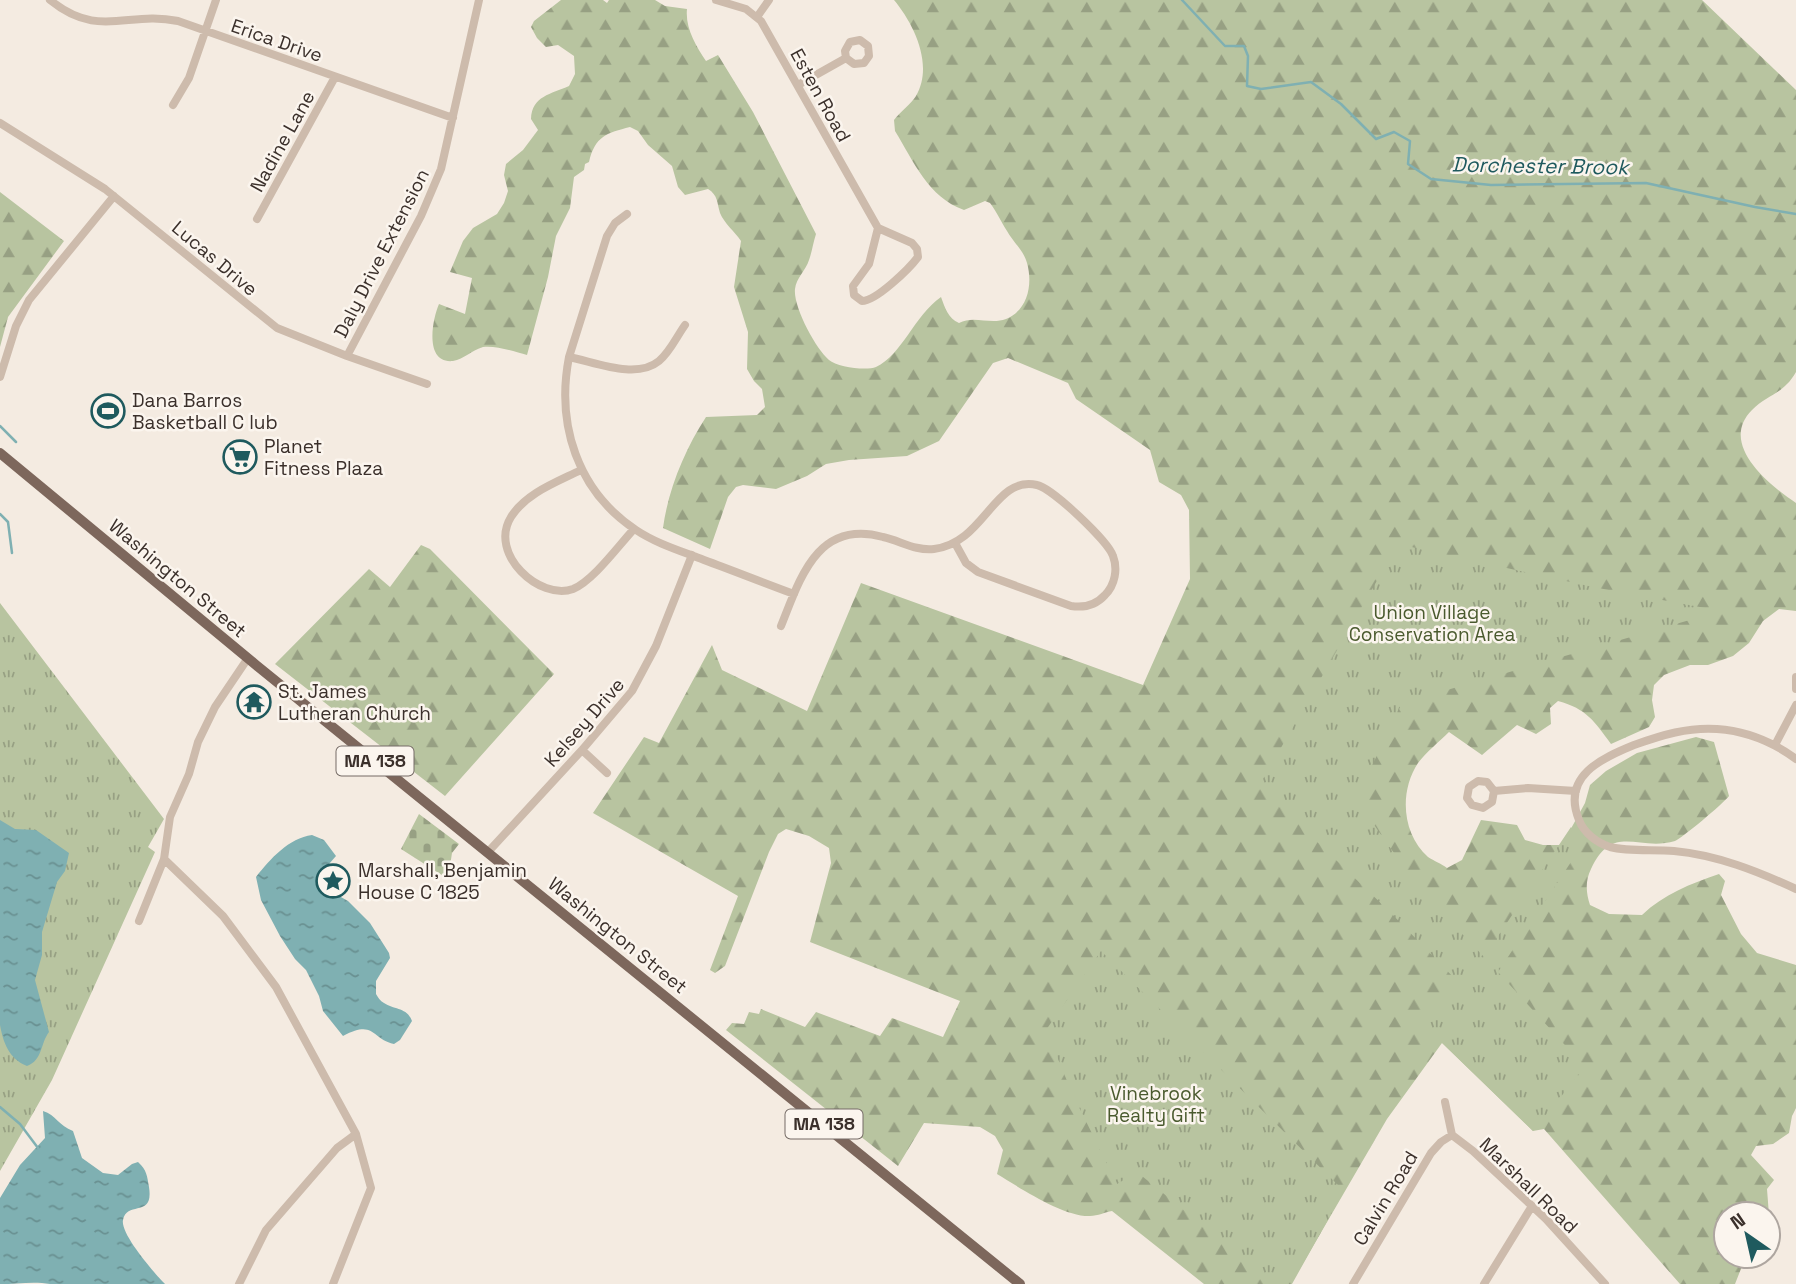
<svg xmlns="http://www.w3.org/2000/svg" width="1796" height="1284" font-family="'Space Grotesk',sans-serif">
<defs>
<pattern id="forest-firs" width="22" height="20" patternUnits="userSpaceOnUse" patternTransform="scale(1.75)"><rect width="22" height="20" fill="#b8c4a0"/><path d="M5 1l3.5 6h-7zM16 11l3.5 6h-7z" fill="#97a083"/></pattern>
<pattern id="cemetery-stones" width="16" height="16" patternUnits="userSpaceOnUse" patternTransform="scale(1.75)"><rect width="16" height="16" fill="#b8c4a0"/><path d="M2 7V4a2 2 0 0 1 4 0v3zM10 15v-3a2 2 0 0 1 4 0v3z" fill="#97a083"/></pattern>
<pattern id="park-tufts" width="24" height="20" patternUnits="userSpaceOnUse" patternTransform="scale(1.75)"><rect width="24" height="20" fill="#b8c4a0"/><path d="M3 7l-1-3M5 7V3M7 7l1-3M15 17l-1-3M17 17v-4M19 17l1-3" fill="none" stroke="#97a083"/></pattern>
<pattern id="water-ripples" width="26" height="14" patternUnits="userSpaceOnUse" patternTransform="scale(1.75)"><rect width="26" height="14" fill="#7fb0b2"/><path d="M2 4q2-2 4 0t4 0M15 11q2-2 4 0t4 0" fill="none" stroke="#699091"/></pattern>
</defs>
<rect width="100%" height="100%" fill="#f4ebe1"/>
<path fill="url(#forest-firs)" d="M561,0H603L607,3L609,0H655L665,6L687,9C685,28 696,46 706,61L718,55L753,112L816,234C813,243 812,252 809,260C806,270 796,278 795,289C793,307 816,349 829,360C837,367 866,371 876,367C902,355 914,316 941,297C945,308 948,318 959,323C974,315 990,325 1006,319C1028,310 1033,284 1027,263C1024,251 1013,242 1007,231C1001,222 997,212 990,203L985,201L964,210C928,197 914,162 895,131L894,120C900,112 911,104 916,96C934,65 914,24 894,0H1702L1796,90V372C1783,395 1767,394 1752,410C1718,444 1769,485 1796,503V611L1779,609L1763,621L1749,643L1733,656L1708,665H1690L1664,675L1654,685L1652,700L1655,717L1649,727L1611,744C1594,721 1587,709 1558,701L1550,708L1551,724L1536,734L1517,725L1482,755L1449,732C1439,742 1426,752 1418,763C1399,792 1402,834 1428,857C1434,861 1442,864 1447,868L1462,860L1481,820L1517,825L1525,840L1543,845H1562L1585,803L1590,785L1606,771L1637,753L1696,737L1714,742L1729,796C1724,803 1681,839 1675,841C1638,852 1613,822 1591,869C1585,881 1586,893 1590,905L1609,914L1642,915C1664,894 1690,884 1719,874L1725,881L1721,895L1741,934L1757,953L1796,965V1108L1792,1116L1789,1133L1773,1144L1756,1146L1751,1155L1774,1180L1767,1189L1769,1215L1768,1218V1214H1726V1256H1746L1735,1284H1680L1544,1129L1533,1131L1442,1043L1387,1119L1291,1284H1204L1112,1211C1105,1212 1098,1216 1090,1216C1064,1217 1020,1188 997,1174L1003,1150L995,1136L980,1127L924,1123L898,1166L726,1030L732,1023L744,1024L749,1012L759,1014L761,1009L805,1027L816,1012L880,1036L892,1018L943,1037L960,1001L810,942L831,863L829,848L809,836L786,829L778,834L769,852L725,966L715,973L710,970L738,896L593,813L644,737L659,743L712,645L722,670L807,711L861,583L1143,685L1190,579L1189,510L1181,495L1159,482L1150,450L1076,399L1068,383L1008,358L993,363L939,441L907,456L849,460L826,464L807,476L776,489L743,485L736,487L728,497L710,549L663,528C668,490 685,449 706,417L757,415L765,407L762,389L754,381L747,369L748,332L734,287L741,241C735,232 724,223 720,213C717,203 718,195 708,189L685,195L678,187L672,166L648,145L638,131L630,127C607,133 595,136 589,162L585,164L584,170L574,177L570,208L556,236L548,277L527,355C515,352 495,345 483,347C472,350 464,359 453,361C424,364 432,320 439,304L465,314L472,278L450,272L463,241L473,228L497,214L504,203L508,191L504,175L506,164L523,150L538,130L531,119C532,96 551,94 569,86L575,74L574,56L558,45L546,47L537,38L531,27L534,21Z
M0,192L64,241L8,317L0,347Z
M421,545L430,549L554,674L445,796L275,664L369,569L390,587Z"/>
<path fill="url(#cemetery-stones)" d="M419,814L459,844L452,853L448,879L401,849Z"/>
<path fill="url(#park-tufts)" d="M1398,544L1593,587L1721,611L1402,703L1357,797C1391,856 1437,907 1484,957L1571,827L1583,844L1498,972L1585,1067L1533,1131L1434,1035L1426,1041L1420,1033L1457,981L1389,911L1259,786Z
M0,603L164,819L148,847L155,852L52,1080L0,1171Z
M1101,951L1344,1191L1292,1284H1275L1137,1172L1117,1184L1072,1093L1046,1030Z"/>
<path fill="url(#water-ripples)" d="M0,820L15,829L36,830L69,853L65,871L57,882L42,932V955L35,980L49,1032C40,1044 43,1060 27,1066C9,1059 3,1042 0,1025Z
M312,835L324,840L336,856L329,864L327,873V882L332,892L348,901L370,923L389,953L390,958L376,981V994C378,997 380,1001 384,1003C394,1010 407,1007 412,1021L400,1040L394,1044C371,1039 375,1019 343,1036L323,1011L319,996L306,970L295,959L280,936L261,900L256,877C270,859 289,838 312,835Z
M43,1111C56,1115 59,1126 73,1131L82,1158L103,1173L118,1175L132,1164L138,1162C147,1170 147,1176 149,1187C154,1219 127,1200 123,1220C120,1234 155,1274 165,1284H50C34,1281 17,1284 0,1284V1198L20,1165L45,1138Z"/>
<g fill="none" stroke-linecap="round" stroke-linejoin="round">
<path stroke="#7fb0b2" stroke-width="2.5" d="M1182,0L1225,46H1244L1248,56L1247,86L1261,89L1311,82L1341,104L1376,139L1394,132L1410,141L1408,164L1431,179L1491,185L1646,183L1755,207L1796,214
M0,426L16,442
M0,514L8,522L12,553
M0,1107L20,1124L38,1148"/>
<path stroke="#cdbbac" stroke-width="8" d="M50,0C99,40 128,10 178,21L453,118
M716,0L746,9L761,21L878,228L912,243L917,249L918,257C909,269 876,301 862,301L854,295L853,286L869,264L878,228
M757,17L769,0
M798,85L846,58L845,51L850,42L860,40L868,46L869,56L864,63L854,64L846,58
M173,105L189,78L216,0
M0,123L105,189L277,328L347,356L427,384
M627,214L615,223L607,236L569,357C556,424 577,491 636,530C657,544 681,551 704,560C734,571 764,583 794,594
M257,219L335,77
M347,356L421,216L441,169L479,0
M569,357C595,362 636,380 659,361C670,352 677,336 685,325
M0,377L16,326L29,300L114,196
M581,470C557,482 526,493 511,517C488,554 540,601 573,589C593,581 619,545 634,529
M781,626C800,579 817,519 883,537C901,541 915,551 934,549C985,543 994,475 1037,485C1052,488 1108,541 1113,556C1118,569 1115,585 1105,595C1096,605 1084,608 1071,606L978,572L966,563L955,543
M1796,677V689
M1775,745L1796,705
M582,750L607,773
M1796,759C1773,742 1746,731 1717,729C1688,727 1662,735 1634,745C1602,758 1561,776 1579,820C1584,833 1597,843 1610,847C1630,852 1654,849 1674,851C1717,855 1757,871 1796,889
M1494,791L1492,802L1483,808L1472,805L1467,798L1469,787L1478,781L1487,782L1494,791L1528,788L1576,791
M488,852L582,750L632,691L656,646L692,555
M164,859L223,916L276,987L356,1134
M139,921L164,859L170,817L189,774L198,742L215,707L248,658
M1445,1102L1452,1135L1473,1151L1546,1219L1605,1284
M239,1284L266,1230L337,1148L356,1134L371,1188L333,1284
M1353,1284L1431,1153L1441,1142L1452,1135
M1484,1284L1532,1206"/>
<path stroke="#7d675c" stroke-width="10" d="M0,453L256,665L1020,1284"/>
</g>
<defs>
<symbol id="stadium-ring" viewBox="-11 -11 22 22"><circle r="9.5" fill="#fbf5ee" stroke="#1f5a5e" stroke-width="1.5"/><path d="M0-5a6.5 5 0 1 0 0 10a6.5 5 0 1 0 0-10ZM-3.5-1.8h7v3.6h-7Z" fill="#1f5a5e"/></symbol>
<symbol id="supermarket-ring" viewBox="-11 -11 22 22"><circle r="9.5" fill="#fbf5ee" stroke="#1f5a5e" stroke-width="1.5"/><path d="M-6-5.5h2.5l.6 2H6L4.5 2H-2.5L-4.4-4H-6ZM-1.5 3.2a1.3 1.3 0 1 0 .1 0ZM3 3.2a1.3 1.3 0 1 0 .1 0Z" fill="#1f5a5e"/></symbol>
<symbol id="temple-ring" viewBox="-11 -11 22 22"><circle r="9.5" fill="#fbf5ee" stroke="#1f5a5e" stroke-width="1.5"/><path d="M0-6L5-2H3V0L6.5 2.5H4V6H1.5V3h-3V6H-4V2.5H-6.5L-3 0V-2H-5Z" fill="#1f5a5e"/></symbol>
<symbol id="sight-ring" viewBox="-11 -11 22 22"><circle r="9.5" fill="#fbf5ee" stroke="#1f5a5e" stroke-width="1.5"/><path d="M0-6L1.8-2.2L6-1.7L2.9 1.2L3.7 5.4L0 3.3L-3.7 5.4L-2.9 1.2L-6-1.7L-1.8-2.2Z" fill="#1f5a5e"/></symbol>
</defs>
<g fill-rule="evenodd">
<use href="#stadium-ring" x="89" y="392" width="38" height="38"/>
<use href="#supermarket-ring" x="221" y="438" width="38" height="38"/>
<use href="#temple-ring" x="235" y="683" width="38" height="38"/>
<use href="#sight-ring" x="314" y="862" width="38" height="38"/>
</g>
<g text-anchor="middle" stroke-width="5" stroke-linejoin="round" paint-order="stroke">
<g fill="#fbf5ee" stroke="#756b66" stroke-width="2">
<rect x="336.5" y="746.5" width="77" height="29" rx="5"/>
<rect x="785.5" y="1109.5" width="77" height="29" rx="5"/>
</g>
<g font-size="18" font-weight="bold" fill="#3b302b">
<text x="375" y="767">MA 138</text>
<text x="824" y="1130">MA 138</text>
</g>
<g font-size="19" fill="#3b302b" stroke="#fbf5ee">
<text transform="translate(277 40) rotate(19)" y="7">Erica Drive</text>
<text transform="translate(821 95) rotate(61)" y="7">Esten Road</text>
<text transform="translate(282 141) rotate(-61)" y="7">Nadine Lane</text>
<text transform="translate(381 253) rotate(-63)" y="7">Daly Drive Extension</text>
<text transform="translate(215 258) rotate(40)" y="7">Lucas Drive</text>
<text transform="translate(178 578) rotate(40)" y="7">Washington Street</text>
<text transform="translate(584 722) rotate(-49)" y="7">Kelsey Drive</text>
<text transform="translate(618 935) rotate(39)" y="7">Washington Street</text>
<text transform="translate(1529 1185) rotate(44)" y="7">Marshall Road</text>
<text transform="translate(1385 1198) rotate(-59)" y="7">Calvin Road</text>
</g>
<g font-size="19" fill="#3b302b" stroke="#fbf5ee" text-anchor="start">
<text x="132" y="407">Dana Barros<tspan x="132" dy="22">Basketball C lub</tspan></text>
<text x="264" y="453">Planet<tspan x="264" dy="22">Fitness Plaza</tspan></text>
<text x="278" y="698">St. James<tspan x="278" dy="22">Lutheran Church</tspan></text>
<text x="358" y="877">Marshall, Benjamin<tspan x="358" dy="22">House C 1825</tspan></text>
</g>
<g font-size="19" fill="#4a5a2e" stroke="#fbf5ee">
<text x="1432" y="619">Union Village<tspan x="1432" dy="22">Conservation Area</tspan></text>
<text x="1156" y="1100">Vinebrook<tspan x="1156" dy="22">Realty Gift</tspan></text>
</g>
<g font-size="21" font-style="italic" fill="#1f5a5e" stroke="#fbf5ee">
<text transform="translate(1540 166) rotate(1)" y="7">Dorchester Brook</text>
</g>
</g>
<g transform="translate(1747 1235) rotate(326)"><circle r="33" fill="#fbf5ee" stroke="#aea6a0" stroke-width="2"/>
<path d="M0-5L12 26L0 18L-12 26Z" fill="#1f5a5e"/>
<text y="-10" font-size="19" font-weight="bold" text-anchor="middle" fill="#3b302b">N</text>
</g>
</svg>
